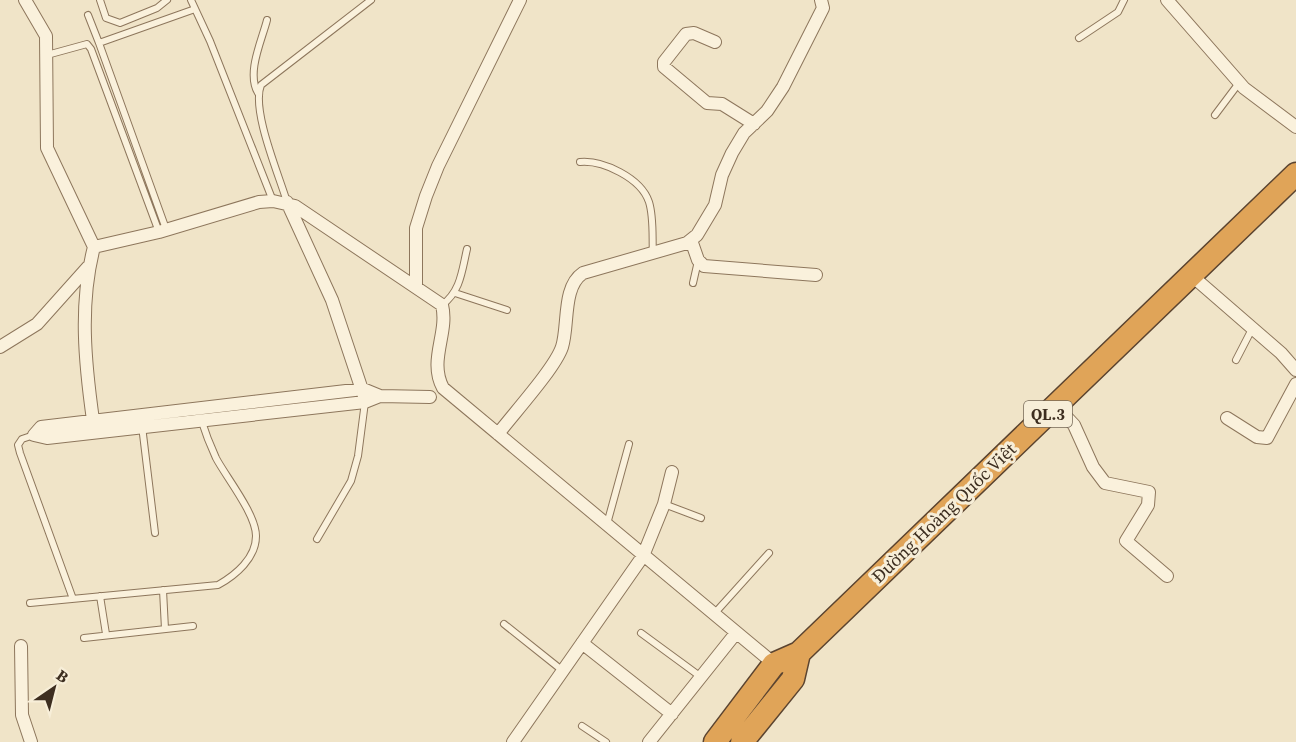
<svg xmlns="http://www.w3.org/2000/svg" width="1296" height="742" font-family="'Source Serif 4',serif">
<rect width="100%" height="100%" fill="#f0e4c8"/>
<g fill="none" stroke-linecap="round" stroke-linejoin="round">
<defs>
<path id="lane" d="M100,0L106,18L120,23L157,8L167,0
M191,0L210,41L273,201
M88,15L99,43L195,9
M1079,38L1118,12L1124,0
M99,43L166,229
M47,55L87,44L91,49L159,232
M258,93C246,73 262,40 267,20
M1215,115L1239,83
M580,162C603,160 641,178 649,202C654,218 652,238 653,254
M287,202C279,175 251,110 261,85L371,0
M693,283L698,261
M455,293L507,310
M442,305C461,291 462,270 467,249
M1236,360L1252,329
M142,426L155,533
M34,435L22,439L18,445L20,453L73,599
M664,504L701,518
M607,524L629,444
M317,539L351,481L358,456L365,402
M163,590L165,629
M100,596L106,634
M30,603L218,585C236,575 256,558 256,536C256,514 226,477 216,458C210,445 205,432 201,419
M714,614L769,553
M504,624L563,671
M641,633L701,677
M84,638L193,626
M582,726L606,742"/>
<path id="street" d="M25,0L46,36L47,148L94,247L159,232L259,202L273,201L295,206L442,305C449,333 428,360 443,388L778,667
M1167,0L1244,88L1296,127
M715,42L694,33L686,34L664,62V67L707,103L722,104L754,124
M287,202L332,300L364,396
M691,240L698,260L704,266L816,275
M1191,275L1281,353L1296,370
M416,285V228L426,196L438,166L520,0
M0,347L37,324L88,267
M363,389L380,396L365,402L47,438L34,435L41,427Z
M380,396L430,397
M1056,406L1074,425L1093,467L1105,483L1149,492L1148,505L1126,541L1167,576
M1227,418L1257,437L1267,438L1296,384
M93,420C85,363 79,304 94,247
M498,434C514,413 555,368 562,347C569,325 562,287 583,273L687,243L697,235L715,205L722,175L732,153L744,133L767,111L783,87L823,8L821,0
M582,643L672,714
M21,646L22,715L31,742
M513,742L643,556L664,504L672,472
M649,742L736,633"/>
<path id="highway" d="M715,742L774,664L799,653L1296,174
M742,742L793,679L799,653"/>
</defs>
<use href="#lane" stroke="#8d765c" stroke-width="8"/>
<use href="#street" stroke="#8d765c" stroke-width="14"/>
<use href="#highway" stroke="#5b4430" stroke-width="25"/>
<use href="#lane" stroke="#faf1dc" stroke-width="6"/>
<use href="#street" stroke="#faf1dc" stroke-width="12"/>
<use href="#highway" stroke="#e0a458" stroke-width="22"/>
</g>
<g text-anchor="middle" stroke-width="6" stroke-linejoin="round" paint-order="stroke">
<rect fill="#f7eed8" stroke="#756857" stroke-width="1.5" x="1024" y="401" width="48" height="26" rx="4.5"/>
<g font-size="16" font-weight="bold" fill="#3d2e20">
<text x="1048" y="420">QL.3</text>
</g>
<g font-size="18" fill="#3d2e20" stroke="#f7eed8">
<text transform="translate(944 513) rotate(-44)" y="6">Đường Hoàng Quốc Việt</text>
</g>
</g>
<g transform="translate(54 688) rotate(35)" stroke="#f7eed8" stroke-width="4.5" paint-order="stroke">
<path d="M0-4.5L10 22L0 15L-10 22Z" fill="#3d2e20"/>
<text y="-9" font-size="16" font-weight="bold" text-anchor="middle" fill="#3d2e20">B</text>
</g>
</svg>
